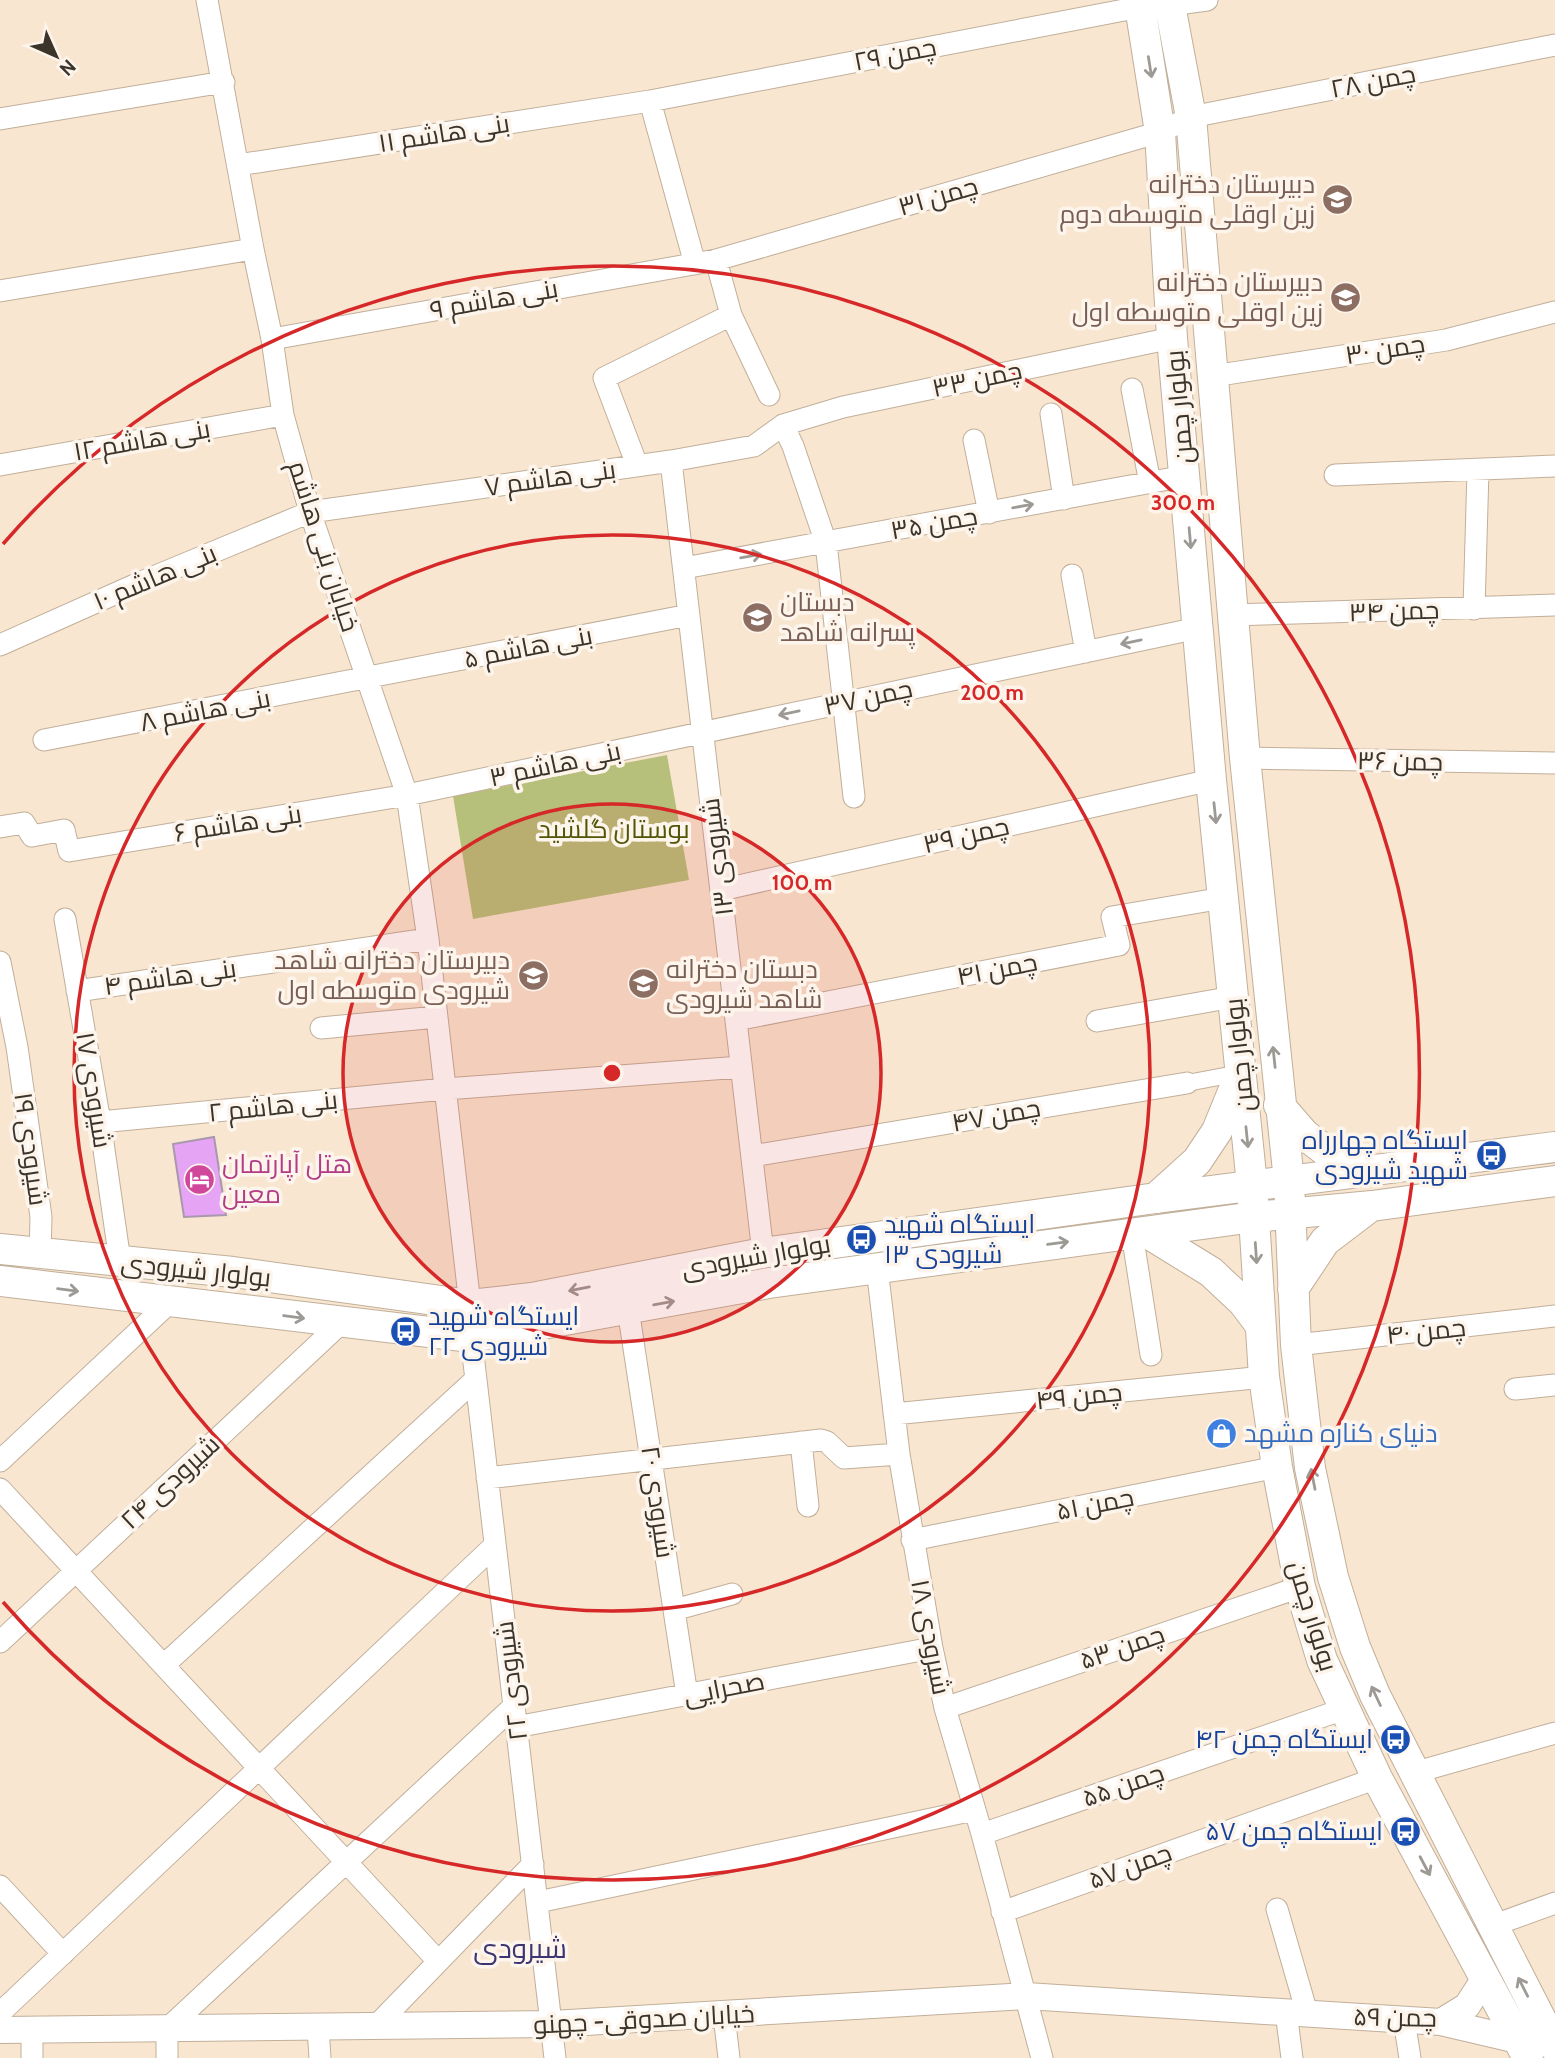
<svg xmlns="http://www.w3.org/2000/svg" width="1555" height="2058" font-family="Cabin,Cairo,sans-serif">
<rect width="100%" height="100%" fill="#f8e6d0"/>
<path fill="#b7c07a" d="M667,755L689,880L473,919L453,796Z"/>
<path fill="#e5a4f4" stroke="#a998ad" stroke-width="2" d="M214,1137L226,1215L184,1217L173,1144Z"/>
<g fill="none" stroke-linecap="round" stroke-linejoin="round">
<defs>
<path id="pedestrian" d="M1187,1083L1240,1073"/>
<path id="minor" d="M207,0L253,249L272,339L283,415L310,512L407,795L428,939L470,1305
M1170,5L1207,0
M650,101L695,264
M0,119L224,82
M238,165L650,101L1140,7
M716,260L731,315L769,395
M0,291L253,249
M272,339L716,260L1160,132L1191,117L1555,45
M1213,376L1446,340L1555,312
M1132,389L1150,483
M1051,414L1064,499
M783,425L793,446L826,543L854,797
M974,440L989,513
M671,461L763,1253
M0,465L283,415
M637,465L604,378L731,315
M1335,475L1555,466
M684,568L1185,476
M1072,575L1086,652
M1474,609L1478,470
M1232,615L1555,605
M0,645L139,583L310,512L671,461L754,446L783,425L843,407L1172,338
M44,740L689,615
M1245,758L1555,763
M0,827L24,823L32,836L64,830L69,851L407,795L1198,628
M721,890L1211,780
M65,919L100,1122L120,1261
M0,962L17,1047L41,1217L40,1254
M77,991L428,939
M736,1020L1119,945L1112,917L1223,898
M1097,1021L1233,997
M321,1028L437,1017
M100,1122L445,1089L741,1067
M752,1156L1187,1083
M1132,1233L1151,1355
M877,1268L899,1454L932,1648L945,1708L982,1834L1042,2058
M628,1309L687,1695
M471,1337L555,2058
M1296,1345L1555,1316
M1515,1389L1555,1385
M894,1414L1264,1377
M801,1442L808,1506
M0,1461L170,1302
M487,1478L821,1440L827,1442L844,1458L899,1454
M0,1489L438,1961
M912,1540L1277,1467
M674,1610L732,1594
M0,1642L341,1323
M164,1665L476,1379
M945,1708L1300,1587
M516,1727L932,1648
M1413,1773L1555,1733
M982,1834L1344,1709
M0,1886L63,1954
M538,1902L974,1810
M1277,1909L1307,2013
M1002,1912L1377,1778
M1492,1926L1555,1903
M1286,2012L1292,2058
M0,2013L495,1545
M724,2015L729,2058
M1404,2020L1410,2058
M318,2028L320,2058
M374,2028L533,1864
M32,2031V2058
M167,2058V2029L513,1707"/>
<path id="tertiary" d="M1441,2022L1467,2006L1485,1978
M0,2030L552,2024L1026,1996L1441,2022L1518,2040"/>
<path id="secondary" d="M1139,0L1160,132L1172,338L1211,780L1252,1185L1264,1377L1277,1467L1300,1587L1322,1660L1377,1778L1528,2058
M1169,0L1191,117L1245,758L1289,1181L1296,1345L1310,1468L1333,1577L1355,1647L1375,1695L1555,2047
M1279,1105L1305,1135L1335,1158L1367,1171
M1156,1198L1197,1161L1217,1131L1239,1077
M1146,1232L1211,1272L1243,1302L1261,1326
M0,1249L233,1272L470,1305L532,1298L763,1253L1156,1198L1555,1147
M0,1281L471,1337L769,1283L1254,1217L1372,1206L1555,1181
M1293,1289L1325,1241L1371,1206"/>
</defs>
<use href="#pedestrian" stroke="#c1af9a" stroke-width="18"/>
<use href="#minor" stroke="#c1af9a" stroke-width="23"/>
<use href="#tertiary" stroke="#c1af9a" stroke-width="28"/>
<use href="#secondary" stroke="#c1af9a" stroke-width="32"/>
<use href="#pedestrian" stroke="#fff" stroke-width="16"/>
<use href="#minor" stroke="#fff" stroke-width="21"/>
<use href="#tertiary" stroke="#fff" stroke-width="26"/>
<use href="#secondary" stroke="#fff" stroke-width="30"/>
</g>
<defs><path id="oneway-shaft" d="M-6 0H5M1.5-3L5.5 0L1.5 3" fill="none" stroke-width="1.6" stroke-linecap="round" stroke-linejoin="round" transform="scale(1.75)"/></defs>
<g stroke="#9d9a95">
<use href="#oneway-shaft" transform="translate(1150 67) rotate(81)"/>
<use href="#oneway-shaft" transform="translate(1023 506) rotate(-10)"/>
<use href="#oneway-shaft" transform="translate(1190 538) rotate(85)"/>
<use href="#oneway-shaft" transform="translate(751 556) rotate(-10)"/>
<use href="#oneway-shaft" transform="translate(1131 642) rotate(168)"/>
<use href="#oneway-shaft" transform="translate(789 713) rotate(168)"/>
<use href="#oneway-shaft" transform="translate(1215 813) rotate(84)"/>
<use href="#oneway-shaft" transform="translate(1274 1057) rotate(-96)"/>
<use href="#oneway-shaft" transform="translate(1247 1137) rotate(84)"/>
<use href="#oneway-shaft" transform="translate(1058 1243) rotate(-8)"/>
<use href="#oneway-shaft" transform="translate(1256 1253) rotate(86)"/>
<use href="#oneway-shaft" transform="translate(579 1289) rotate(169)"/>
<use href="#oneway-shaft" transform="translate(68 1290) rotate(7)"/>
<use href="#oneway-shaft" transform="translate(664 1303) rotate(-10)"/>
<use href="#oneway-shaft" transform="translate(294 1317) rotate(7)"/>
<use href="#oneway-shaft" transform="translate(1313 1479) rotate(-101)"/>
<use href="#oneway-shaft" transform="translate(1376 1696) rotate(-115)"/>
<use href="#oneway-shaft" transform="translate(1425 1866) rotate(62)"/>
<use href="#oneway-shaft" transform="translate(1523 1987) rotate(-117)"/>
</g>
<circle cx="612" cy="1073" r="269" fill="#d62828" fill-opacity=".12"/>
<g fill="none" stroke="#d62828" stroke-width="3.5">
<circle cx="612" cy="1073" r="269"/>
<circle cx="612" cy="1073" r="538"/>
<path d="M3 544A807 807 0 1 1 3 1602"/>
</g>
<defs>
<symbol id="school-disc" viewBox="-11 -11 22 22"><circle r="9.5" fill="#8d6e63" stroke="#fdf5ec"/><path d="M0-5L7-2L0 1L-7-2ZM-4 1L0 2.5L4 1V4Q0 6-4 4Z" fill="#fff"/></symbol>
<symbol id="bus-disc" viewBox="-11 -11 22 22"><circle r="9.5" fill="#1a4fb4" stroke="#fdf5ec"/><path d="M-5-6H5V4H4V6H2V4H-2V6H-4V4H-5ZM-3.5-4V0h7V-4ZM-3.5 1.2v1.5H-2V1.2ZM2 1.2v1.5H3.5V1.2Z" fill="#fff"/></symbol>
<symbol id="hotel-disc" viewBox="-11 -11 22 22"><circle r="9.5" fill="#d1479c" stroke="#fdf5ec"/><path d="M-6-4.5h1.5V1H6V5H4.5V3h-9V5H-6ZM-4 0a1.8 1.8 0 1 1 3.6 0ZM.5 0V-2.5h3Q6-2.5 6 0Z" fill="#fff"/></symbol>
<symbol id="shop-disc" viewBox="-11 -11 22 22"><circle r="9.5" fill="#3f7fe0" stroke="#fdf5ec"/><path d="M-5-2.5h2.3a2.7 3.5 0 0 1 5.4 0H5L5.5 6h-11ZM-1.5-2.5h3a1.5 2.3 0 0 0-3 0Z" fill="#fff"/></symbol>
</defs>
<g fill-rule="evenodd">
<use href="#school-disc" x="1320" y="182" width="35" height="35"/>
<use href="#school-disc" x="1328" y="280" width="35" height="35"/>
<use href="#school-disc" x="740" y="600" width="35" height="35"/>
<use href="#school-disc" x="516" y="958" width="35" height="35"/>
<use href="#school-disc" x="626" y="966" width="35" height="35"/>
<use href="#bus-disc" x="1474" y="1138" width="35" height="35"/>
<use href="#hotel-disc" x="182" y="1162" width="35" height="35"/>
<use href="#bus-disc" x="844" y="1222" width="35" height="35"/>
<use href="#bus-disc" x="388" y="1314" width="35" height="35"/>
<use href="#shop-disc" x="1204" y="1416" width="35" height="35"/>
<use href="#bus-disc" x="1378" y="1722" width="35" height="35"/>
<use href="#bus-disc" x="1388" y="1814" width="35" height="35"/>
</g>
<g text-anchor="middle" stroke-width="7" stroke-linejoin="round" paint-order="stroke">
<g font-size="26" fill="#3b342b" stroke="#fdf5ec">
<text transform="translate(895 54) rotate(-11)" y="9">چمن ۲۹</text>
<text transform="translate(1373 81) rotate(-11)" y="9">چمن ۲۸</text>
<text transform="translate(444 133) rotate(-9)" y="9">بنی هاشم ۱۱</text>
<text transform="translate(938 196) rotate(-16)" y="9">چمن ۳۱</text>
<text transform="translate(494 299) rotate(-10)" y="9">بنی هاشم ۹</text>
<text transform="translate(1385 349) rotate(-9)" y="9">چمن ۳۰</text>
<text transform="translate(977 379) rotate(-12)" y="9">چمن ۳۳</text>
<text transform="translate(1179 407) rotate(-95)" y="9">بولوار چمن</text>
<text transform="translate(142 440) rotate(-10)" y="9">بنی هاشم ۱۲</text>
<text transform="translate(550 478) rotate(-8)" y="9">بنی هاشم ۷</text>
<text transform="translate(934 523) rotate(-10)" y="9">چمن ۳۵</text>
<text transform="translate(324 546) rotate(72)" y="9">خیابان بنی هاشم</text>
<text transform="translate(155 577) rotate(-23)" y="9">بنی هاشم ۱۰</text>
<text transform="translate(1394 611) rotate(-2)" y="9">چمن ۳۴</text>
<text transform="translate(528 647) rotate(-11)" y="9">بنی هاشم ۵</text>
<text transform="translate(868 697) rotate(-12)" y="9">چمن ۳۷</text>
<text transform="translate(205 710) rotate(-11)" y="9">بنی هاشم ۸</text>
<text transform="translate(1400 761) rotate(1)" y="9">چمن ۳۶</text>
<text transform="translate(555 764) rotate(-12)" y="9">بنی هاشم ۳</text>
<text transform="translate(238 823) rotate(-9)" y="9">بنی هاشم ۶</text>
<text transform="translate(966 835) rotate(-13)" y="9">چمن ۳۹</text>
<text transform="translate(717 857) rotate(-97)" y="9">شیرودی ۱۳</text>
<text transform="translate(997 969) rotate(-11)" y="9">چمن ۴۱</text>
<text transform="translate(170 977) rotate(-8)" y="9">بنی هاشم ۴</text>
<text transform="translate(1239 1055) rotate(-96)" y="9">بولوار چمن</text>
<text transform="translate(94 1090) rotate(81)" y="9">شیرودی ۱۷</text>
<text transform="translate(273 1106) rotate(-6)" y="9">بنی هاشم ۲</text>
<text transform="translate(996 1115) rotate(-10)" y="9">چمن ۴۷</text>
<text transform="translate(31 1149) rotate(82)" y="9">شیرودی ۱۹</text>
<text transform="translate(756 1256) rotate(-10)" y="9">بولوار شیرودی</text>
<text transform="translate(196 1270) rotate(6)" y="9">بولوار شیرودی</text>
<text transform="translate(1426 1331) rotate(-6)" y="9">چمن ۴۰</text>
<text transform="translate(1079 1396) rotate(-6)" y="9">چمن ۴۹</text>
<text transform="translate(170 1482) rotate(-43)" y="9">شیرودی ۲۴</text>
<text transform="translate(658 1502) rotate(82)" y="9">شیرودی ۲۰</text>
<text transform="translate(1095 1504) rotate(-11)" y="9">چمن ۵۱</text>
<text transform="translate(1313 1616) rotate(73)" y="9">بولوار چمن</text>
<text transform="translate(931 1637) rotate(79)" y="9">شیرودی ۱۸</text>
<text transform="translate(1122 1647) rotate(-19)" y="9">چمن ۵۳</text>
<text transform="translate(511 1681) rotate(-97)" y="9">شیرودی ۲۲</text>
<text transform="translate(724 1688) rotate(-11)" y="9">صحرایی</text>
<text transform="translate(1123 1785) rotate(-19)" y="9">چمن ۵۵</text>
<text transform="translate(1130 1866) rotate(-20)" y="9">چمن ۵۷</text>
<text transform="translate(1395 2017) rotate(1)" y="9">چمن ۵۹</text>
<text transform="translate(644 2019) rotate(-3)" y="9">خیابان صدوقی- چهنو</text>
</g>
<g font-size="26" fill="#785e54" stroke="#fdf5ec" text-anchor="end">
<text x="1315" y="193">دبیرستان دخترانه<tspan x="1315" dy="30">زین اوقلی متوسطه دوم</tspan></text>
<text x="1323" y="291">دبیرستان دخترانه<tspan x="1323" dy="30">زین اوقلی متوسطه اول</tspan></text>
<text x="780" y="611" text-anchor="start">دبستان<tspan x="780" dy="30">پسرانه شاهد</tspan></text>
<text x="510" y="969">دبیرستان دخترانه شاهد<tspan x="510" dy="30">شیرودی متوسطه اول</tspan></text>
<text x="666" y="978" text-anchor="start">دبستان دخترانه<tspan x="666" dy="30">شاهد شیرودی</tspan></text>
</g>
<g font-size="26" fill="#505605" stroke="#fdf5ec">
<text x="614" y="838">بوستان گلشید</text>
</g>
<g font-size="26" fill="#164399" stroke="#fdf5ec" text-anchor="end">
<text x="1468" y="1149">ایستگاه چهارراه<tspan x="1468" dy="30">شهید شیرودی</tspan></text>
<text x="884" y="1233" text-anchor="start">ایستگاه شهید<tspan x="884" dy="30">شیرودی ۱۳</tspan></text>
<text x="428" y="1325" text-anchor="start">ایستگاه شهید<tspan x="428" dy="30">شیرودی ۲۲</tspan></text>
<text x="1373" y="1748">ایستگاه چمن ۴۲</text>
<text x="1383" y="1840">ایستگاه چمن ۵۷</text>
</g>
<g font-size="26" fill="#b23c85" stroke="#fdf5ec" text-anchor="start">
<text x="222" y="1173">هتل آپارتمان<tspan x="222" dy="30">معین</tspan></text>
</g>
<g font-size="26" fill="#366cbe" stroke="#fdf5ec" text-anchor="start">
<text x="1244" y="1442">دنیای کناره مشهد</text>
</g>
<g font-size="28" fill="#3b3672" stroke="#fdf5ec">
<text x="520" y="1958">شیرودی</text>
</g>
</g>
<circle cx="612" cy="1073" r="10" fill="#d62828" stroke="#fdf5ec" stroke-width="3.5"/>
<g font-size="21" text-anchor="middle" font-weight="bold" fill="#d62828" stroke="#fdf5ec" stroke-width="7" stroke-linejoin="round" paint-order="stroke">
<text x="1183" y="510">300 m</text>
<text x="992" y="700">200 m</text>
<text x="802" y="890">100 m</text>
</g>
<g transform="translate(56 56) rotate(135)" stroke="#fdf5ec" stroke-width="5" paint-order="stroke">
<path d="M0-5L12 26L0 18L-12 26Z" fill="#3b342b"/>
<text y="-10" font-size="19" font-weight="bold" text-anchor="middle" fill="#3b342b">N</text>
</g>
</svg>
